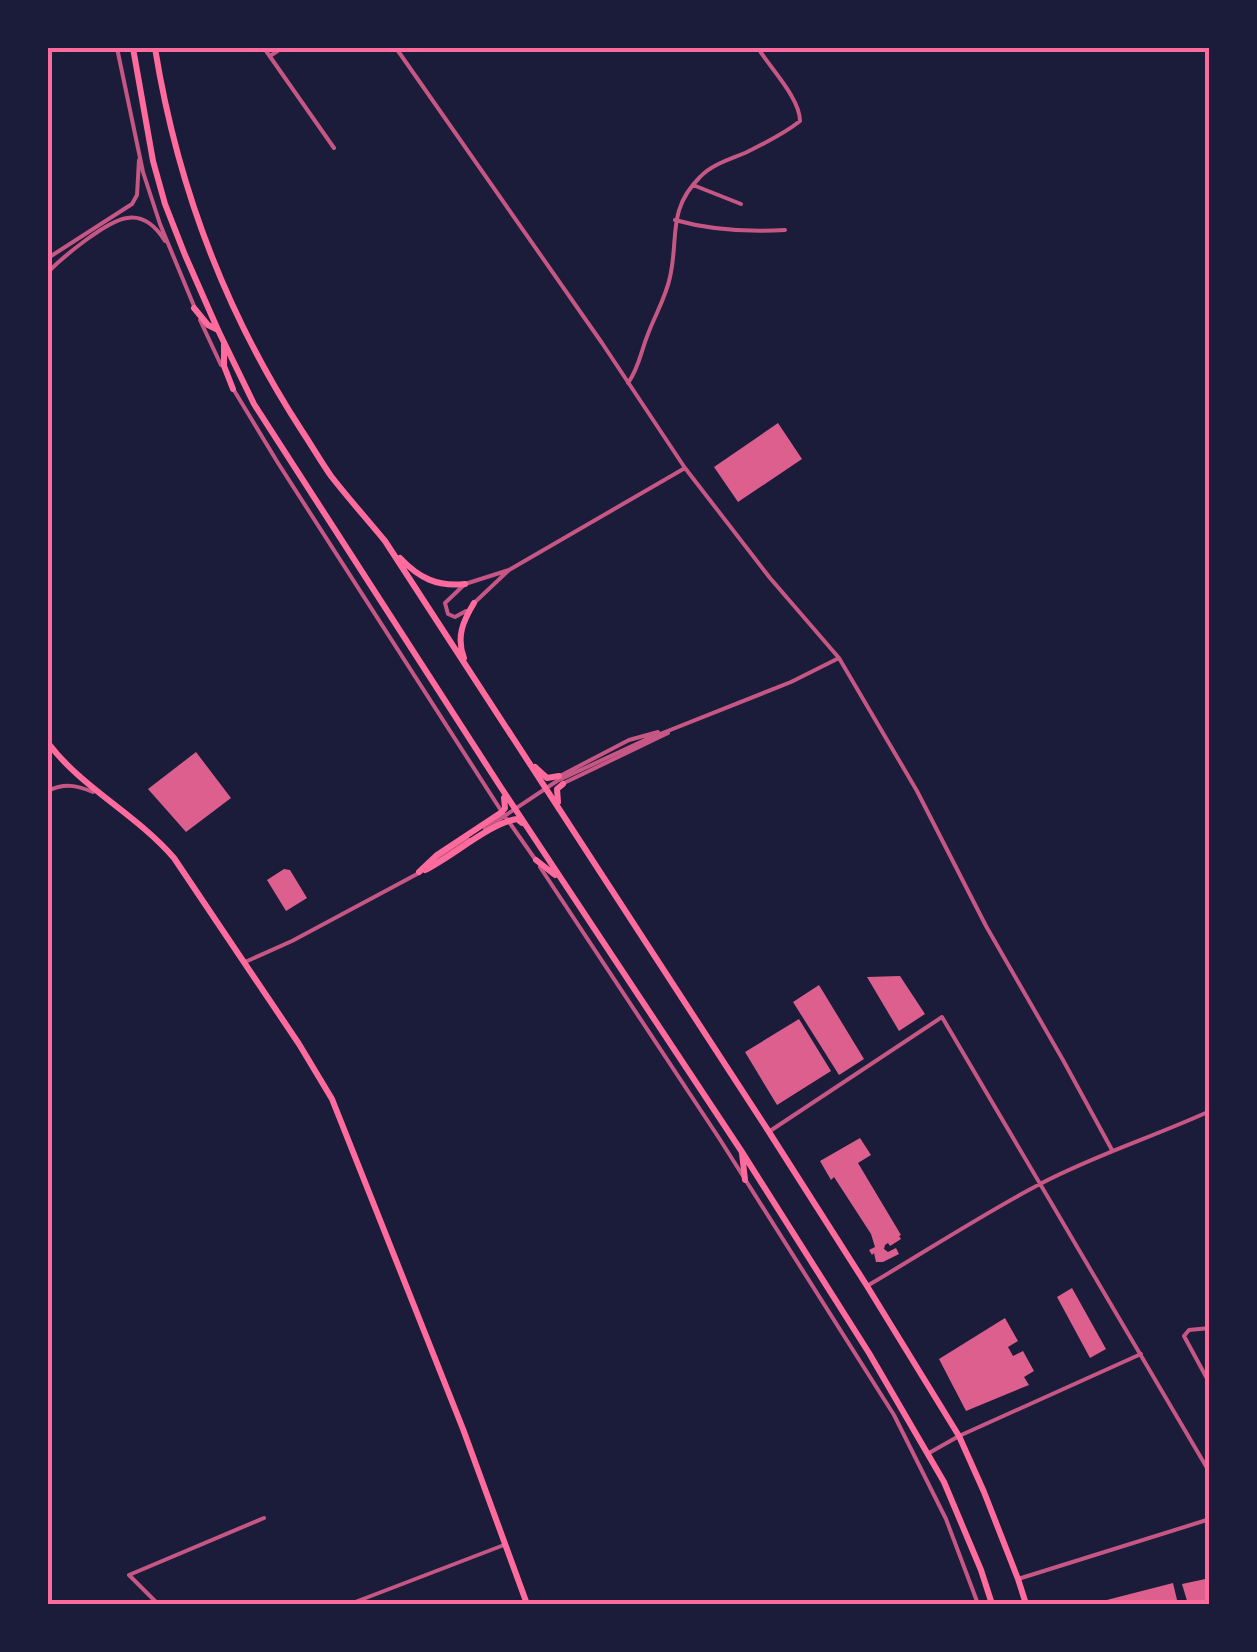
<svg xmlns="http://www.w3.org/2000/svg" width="1257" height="1652" font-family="'Asap Condensed',sans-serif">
<rect width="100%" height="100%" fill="#1b1b3a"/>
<path fill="#dd5f8e" d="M778,423L802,459L738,502L714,467Z
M196,752L231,798L186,832L148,789Z
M284,869L290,870L307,898L286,911L267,880Z
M900,976L925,1014L899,1031L867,977Z
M819,985L864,1059L839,1075L793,1002Z
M799,1019L831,1071L777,1105L745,1052Z
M860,1138L871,1155L858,1163L901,1235L899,1236L901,1239L890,1246L888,1243L885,1245L884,1249L888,1252L896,1248L899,1254L883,1262H876L874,1253L872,1255L869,1250L875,1247L871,1234L834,1177L831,1180L820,1161Z
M1072,1288L1106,1349L1090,1358L1057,1297Z
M1005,1318L1018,1341L1008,1347L1013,1356L1023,1351L1034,1371L1024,1377L1029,1385L966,1411L939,1359Z
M1210,1578V1604H1188L1182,1584Z
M1173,1583L1178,1604H1095V1603Z"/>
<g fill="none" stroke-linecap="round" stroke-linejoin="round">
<path stroke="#c65784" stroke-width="4" d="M117,48L143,172L160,224L194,306
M264,48L334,148
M396,48L602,343L685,468L770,578L839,658L917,791L986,926L1063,1060L1112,1150
M270,56L282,48
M693,185L741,204
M675,220C710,230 749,232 785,230
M48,258L132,204L137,195L139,160
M48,272C63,257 106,221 127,218C144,215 157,228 165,241
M200,320L221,365
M628,383C639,368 641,351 648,334C655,315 666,297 670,277C679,237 667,210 700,177C712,164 731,159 747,152C765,143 784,134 800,121C800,98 770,68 758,48
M232,387L278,463L502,812L535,859
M473,604L509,570
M466,611L455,617L448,614L445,603L465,584L509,570L685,468
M558,777L629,740L658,732
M564,783L668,733
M48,791C64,783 76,785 93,792
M485,829L557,781L645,740L791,682L839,658
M434,861L468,839
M540,867L719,1138L894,1415L946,1519L978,1604
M245,962L292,941L419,873
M770,1131L942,1017L1210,1473
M867,1286C925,1252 981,1215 1040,1184C1095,1155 1153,1137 1210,1111
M1210,1328L1189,1330L1184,1336L1210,1384
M929,1453L959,1436L1141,1354
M1018,1579L1210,1519
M158,1604L129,1575L264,1518
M350,1604L504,1545"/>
<path stroke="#ff6b9d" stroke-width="6" d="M48,743C83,789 136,814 174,858L299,1044L332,1099L463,1429L527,1604"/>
<path stroke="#ff6b9d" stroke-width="6" d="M133,48L153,161L165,204L185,255L218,330L254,404L500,786L742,1152L869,1353L944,1482L981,1570L992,1604
M155,48C177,185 226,314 302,431C312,446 321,462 331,476C348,498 367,519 385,541L769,1132L867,1286L959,1436L984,1492L1018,1579L1026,1604
M194,308L208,325L218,330
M224,344V366L233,389
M400,558C419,578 437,587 465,584
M464,658C456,637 463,621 474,603
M535,767L547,778L559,776
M558,802L557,789L563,784
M536,860L555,875
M425,870C452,857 490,823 517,819L522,823
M419,872L437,855L502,812L505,808L504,798
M742,1153L745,1180"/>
</g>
<rect width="1257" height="1652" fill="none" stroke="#1b1b3a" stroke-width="100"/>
<rect x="50" y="50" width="1157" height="1552" fill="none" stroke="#ff6b9d" stroke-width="4"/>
</svg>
